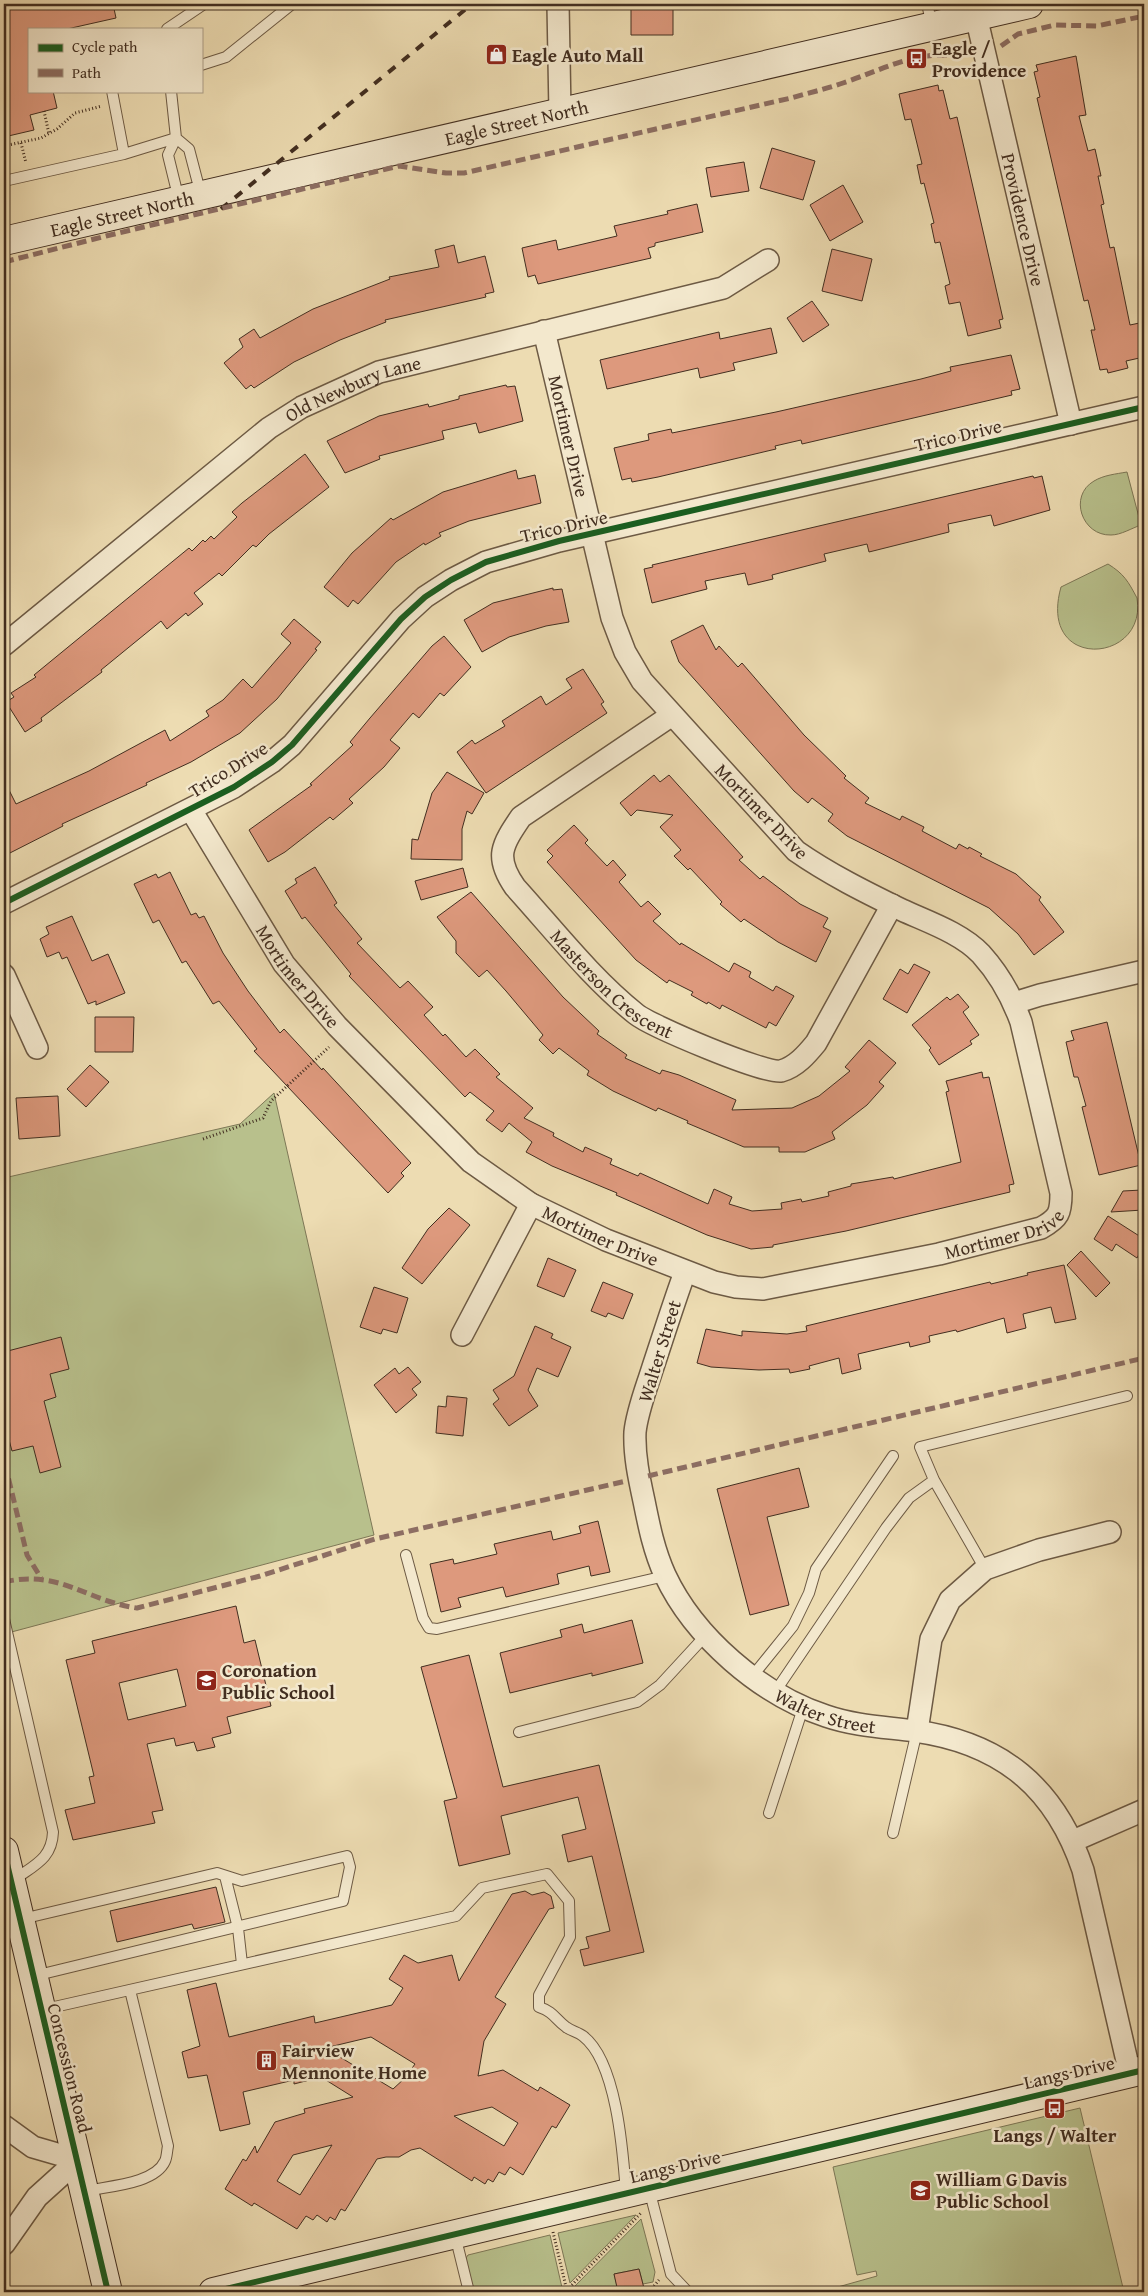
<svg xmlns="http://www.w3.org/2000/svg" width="1148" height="2296" font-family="'Gentium Book Plus',serif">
<rect width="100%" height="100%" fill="#eddcb2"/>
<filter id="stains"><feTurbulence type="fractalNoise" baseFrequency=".004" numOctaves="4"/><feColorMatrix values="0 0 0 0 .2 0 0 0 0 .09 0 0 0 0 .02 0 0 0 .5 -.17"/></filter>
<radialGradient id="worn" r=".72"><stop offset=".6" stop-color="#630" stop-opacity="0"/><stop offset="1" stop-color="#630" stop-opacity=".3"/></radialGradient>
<path fill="#b8c08c" stroke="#7d7756" d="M1127,472L1141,525C1132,528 1121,535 1111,535C1082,536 1068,496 1094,481C1104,475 1116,474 1127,472Z
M1108,564C1124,574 1128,581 1137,598C1148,664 1037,672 1061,587Z
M274,1093L374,1535L4,1634V1178L240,1124Z
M1080,2108L1124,2292H820L877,2276L876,2271L857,2275L833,2167Z
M636,2215L570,2283L558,2233Z
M641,2219L655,2272L653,2282L643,2284L639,2269L614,2274L618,2290L608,2292H572L574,2287Z
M550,2235L563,2292H473L466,2258L468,2255Z"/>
<path fill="#dd997d" stroke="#422e20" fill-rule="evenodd" d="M4,4H113L116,18L67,29H29V91H53L57,108L30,115L34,130L4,137Z
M631,4H673V35H631Z
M1076,56L1086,115L1079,116L1088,151L1095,149L1101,176H1098L1104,204L1101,205L1110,248L1114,247L1130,325L1144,322V357L1126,361L1128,368L1108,373L1107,369L1100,370L1091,330H1095L1088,300L1084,301L1037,98L1040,97L1034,72L1038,71L1036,65Z
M938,85L939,91L943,90L950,119L957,117L1003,319L999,320L1001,328L968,336L960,302L949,304L945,286L950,284L940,242L935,243L931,224L934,223L924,183L921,184L917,165L922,164L911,119L905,120L899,94Z
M772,148L815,161L803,200L760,188Z
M744,162L749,191L711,197L706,168Z
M843,185L863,222L830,241L810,205Z
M697,204L703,232L655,243V246L648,248L651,258L538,284L535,275L528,277L522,248L556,240L558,250L617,236L614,226L668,214L667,211Z
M454,245L458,263L485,256L494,292L485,294L486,297L385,320L386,322L340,340L294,362L254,388L251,385L246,389L224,363L243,347L239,339L254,329L260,338L313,309L390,279L389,277L439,267L435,250Z
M832,249L872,259L862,301L822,291Z
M812,301L829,325L803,342L787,318Z
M771,328L777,353L733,363L735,370L700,378L698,368L607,389L600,360L719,332L720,339Z
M1011,355L1020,389L1011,391L1012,395L802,444L801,440L775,446L776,449L658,477L632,482L631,478L622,480L614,448L649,440L648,434L671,429L672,433L776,412L921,379L951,371L950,367Z
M506,385L507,387L515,386L523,421L479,433L476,423L442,431L444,439L379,456L380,459L345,473L327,441L379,416L428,404L429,407L459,399V396Z
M305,454L329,487L269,534L256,547L253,545L222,576L219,573L194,593L203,604L188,616L186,613L167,629L161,621L101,670L102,672L41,718L42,721L25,732L6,702L14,697L11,693L36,677L34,675L189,548L192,551L203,540L205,542L211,536L214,539L237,517L232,512L242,503Z
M516,470L518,479L535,475L541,503L469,521L439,533L441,536L425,545L424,543L396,562L358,604L353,600L348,607L324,587L352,553L391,518L393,520L443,492Z
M1033,476L1034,478L1042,476L1050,510L994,526L991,515L948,524L949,532L869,552L867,544L824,554L826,561L772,575L773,579L748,585L745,573L705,581L707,589L652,603L644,569L653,567L652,565Z
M553,588V590L562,589L569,622L546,626L509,637L482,652L464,620L493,603Z
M294,619L321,642L315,649L317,650L277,699L240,733L191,762L146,783L147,785L62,824L63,826L4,856V780L16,804L89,771L165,730L170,741L209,716L206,711L223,700L243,679L252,688L291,643L281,634Z
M703,625L716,650L719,646L738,667L742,663L804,735L846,776L844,778L869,798L865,803L900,820L902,816L924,827L922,831L956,849L959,844L968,849L969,847L982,854L980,856L1016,874L1041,897L1039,900L1064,932L1034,955L1018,934L989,908L847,836L828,821L833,814L812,798L808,803L794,791L679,662L671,641Z
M444,636L471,667L444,696L440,693L419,718L413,713L390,740L400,748L384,767L349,799L353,803L333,820L330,817L285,852L268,862L249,830L312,785L310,784L353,745L350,742L370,718L432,646Z
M583,669L604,702L601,704L607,713L486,793L457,752L472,740L475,744L505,726L502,721L541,696L546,705L572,688L566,679Z
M447,772L484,793L472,814L467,811L462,829V860L411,859L412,839L418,840L432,793Z
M654,775L660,782L669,775L743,857L739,860L760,879L763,876L800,904L828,918L823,927L831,931L816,962L778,942L744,919L741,922L720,904L722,902L690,868L688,870L674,856L681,850L660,827L673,815L637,810L631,816L620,803Z
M574,825L588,840L585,843L607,866L613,860L626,875L619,882L641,907L648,901L661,914L653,921L680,945L681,943L729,972L734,963L751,972L749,977L773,991L776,986L794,996L776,1026L769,1022L766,1028L722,1005L720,1009L708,1002L707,1004L691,995L693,992L669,980L667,983L636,960L547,862L553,856L547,850Z
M315,867L337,903L334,905L362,939L357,943L400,988L408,981L433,1007L424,1015L443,1036L445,1034L466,1057L475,1049L500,1074L496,1077L533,1108L524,1118L554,1133L553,1136L583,1152L585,1147L612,1159L610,1164L638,1176L640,1173L708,1204L714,1189L732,1197L729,1204L752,1211L782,1209L781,1203L801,1199L802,1202L829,1196L828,1192L851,1186V1184L893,1177L894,1179L961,1162L946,1092L949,1091L946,1081L982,1072L983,1078L989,1077L1014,1184L1009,1185L1010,1192L846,1231L773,1245V1247L751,1249L707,1235L616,1195L617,1193L552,1166L526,1152L532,1142L509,1123L502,1132L486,1120L494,1111L470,1092L465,1097L349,976L351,974L305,917L302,919L285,891L297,883L295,879Z
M463,868L468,887L421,900L415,881Z
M170,872L191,915L196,913L199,918L204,916L223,953L248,991L280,1033L284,1029L322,1070L323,1068L411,1163L401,1173L404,1176L388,1193L254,1051L257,1049L219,1001L213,1004L186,961L182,963L159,920L153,923L134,884L156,874L158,878Z
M471,892L563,997L599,1031L597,1034L627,1055L625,1058L660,1074L662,1070L679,1075L736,1100L732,1110L792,1108L819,1096L850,1071L845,1067L869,1040L896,1063L879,1082L884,1086L867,1105L832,1132L835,1139L805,1152H779V1147H744L687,1123L688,1121L658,1108L656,1111L613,1091L587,1075L589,1071L559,1048L553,1054L539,1040L543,1035L506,991L487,970L479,977L456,953V941L437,917Z
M72,916L92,961L108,954L125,993L96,1005V1001L88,1004L67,957L62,959L59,952L47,957L40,939L49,934L46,927Z
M914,964L930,972L907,1013L883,999L900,969L908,974Z
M958,994L969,1007L963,1012L979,1035L970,1041L972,1044L939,1065L929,1050L931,1048L912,1025L947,997L950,1000Z
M95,1017H134L133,1052H95Z
M1107,1022L1141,1165L1099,1175L1082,1107L1086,1106L1078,1077H1074L1066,1042L1074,1040L1071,1031Z
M90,1065L109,1082L86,1107L67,1089Z
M58,1096L60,1136L19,1139L16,1098Z
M1142,1190L1143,1210L1111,1212L1123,1191Z
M449,1208L470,1225L422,1284L402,1268L428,1229Z
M1108,1216L1144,1239V1245L1137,1258L1116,1244L1112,1251L1094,1239Z
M1081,1251L1110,1283L1096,1297L1067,1265Z
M548,1258L576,1270L564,1297L537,1286Z
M1064,1265L1076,1319L1055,1323L1051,1307L1023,1314L1026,1328L1007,1333L1004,1318L957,1332L956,1330L929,1336L930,1342L910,1347L909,1342L858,1354L861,1369L842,1374L839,1358L809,1366L810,1369L790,1373L789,1369L759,1370L711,1367L697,1363L706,1329L742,1336V1331L787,1334L807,1331L806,1326L990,1282L991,1284L1028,1275L1027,1273Z
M603,1282L633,1294L623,1319L608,1313L606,1317L591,1311Z
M374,1287L408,1298L397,1333L383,1329L381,1334L360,1327Z
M535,1326L553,1334L551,1338L571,1347L558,1377L537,1368L528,1390L538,1406L509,1426L493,1404L499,1399L493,1390L514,1376Z
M61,1337L69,1369L50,1374L56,1397L44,1401L61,1467L40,1473L33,1446L12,1451L4,1421V1352Z
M408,1367L421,1382L412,1389L417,1395L396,1413L374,1385L395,1368L399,1374Z
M447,1396L467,1398L463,1436L436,1433L438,1406L446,1407Z
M799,1468L809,1507L767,1517L789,1605L750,1615L717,1489Z
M598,1521L610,1572L591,1576L589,1566L557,1574L559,1584L506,1597L503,1587L458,1598L461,1607L441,1612L430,1564L453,1559L454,1564L497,1554L494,1544L551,1531L553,1540L581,1533L579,1526Z
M236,1606L244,1643L255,1640L271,1706L227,1717L231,1733L212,1738L215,1747L197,1751L194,1742L176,1746L174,1738L147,1744L163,1810L152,1812L155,1823L73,1840L65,1810L95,1803L89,1777L94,1776L66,1660L95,1653L92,1641ZM177,1669L186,1706L128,1720L119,1683Z
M632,1620L643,1663L592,1676V1673L510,1693L500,1653L562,1637L560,1630L582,1624L584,1633Z
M469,1655L503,1787L599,1765L644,1952L584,1966L580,1950L589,1948L586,1937L610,1931L592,1856L568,1862L562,1835L586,1829L578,1797L501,1816L510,1854L459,1866L444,1801L457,1798L421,1667Z
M216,1887L225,1922L194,1929L192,1924L117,1942L110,1911Z
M525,1891L532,1895L544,1892L551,1896L554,1908L549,1909L495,1997L506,2004L484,2041L478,2076L503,2070L538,2091L540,2087L570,2105L556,2128L552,2126L523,2175L510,2167L505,2175L499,2172L493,2182L488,2179L485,2184L474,2177L472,2181L420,2148L411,2150L399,2157H386L377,2159L345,2211L341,2209L335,2220L330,2217L327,2222L317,2215L313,2220L306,2216L297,2229L254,2203L252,2206L225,2189L243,2159L246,2161L255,2146L257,2153L275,2122L305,2113L304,2109L353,2097L321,2077L294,2084V2080L243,2092L250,2124L220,2131L207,2075L188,2078L182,2052L200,2046L187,1990L216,1983L229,2037L314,2016L315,2023L392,2005L403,1988L389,1979L404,1955L418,1963L452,1955L459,1981L512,1894ZM371,2037L415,2064L405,2078L393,2089L325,2048ZM492,2107L518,2123L504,2146L454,2116ZM332,2145L300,2195L277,2181L293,2155Z
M639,2269L645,2292H618L614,2274Z"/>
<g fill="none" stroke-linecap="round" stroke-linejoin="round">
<defs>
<path id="lane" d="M927,4L932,25
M167,29L204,4
M201,65L226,57L292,4
M171,91L176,138L168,155L179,200
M176,138L189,149L201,195
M124,154L176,138
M4,181L124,154L112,91
M934,1480L985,1569
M406,1555L423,1618L429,1628L437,1629L665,1576
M4,1619L53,1832C52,1859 34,1865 14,1880
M751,1678L793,1626L809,1593L816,1569L893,1456
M775,1692L886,1528L909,1498L934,1480L920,1447L1127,1396
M519,1732L637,1702L660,1685L707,1634
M769,1813L803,1708
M893,1833L917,1731
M225,1876L238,1928L242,1964
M22,1919L217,1873L242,1881L347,1856L350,1867L343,1901L34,1976
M41,2010L456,1916L482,1888L547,1874L569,1901L570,1937L539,1995V2007C554,2012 555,2019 566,2027C571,2031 578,2032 583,2036C617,2062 623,2153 626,2193
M649,2189L671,2274L688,2292
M86,2191C108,2186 155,2184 165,2161C167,2157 167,2150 168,2146L130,1990
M455,2235L469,2292"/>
<g id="street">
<path d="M558,4L560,113"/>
<path id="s1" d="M976,16L1071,424"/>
<path id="s2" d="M4,645L269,428L302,407L379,372L723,288L768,260"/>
<path id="s3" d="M672,715L521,817C502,845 494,857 515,887C554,930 591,978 636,1014C651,1026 764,1074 781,1071C796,1067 807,1054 816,1043L892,905"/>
<path id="s4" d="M191,810L284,964L337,1026L471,1162L531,1204L606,1240L714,1282L736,1287L763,1289L939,1254L1041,1228C1059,1218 1061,1213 1061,1193L1021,1022C1012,997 999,974 981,954C961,933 928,922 902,910C865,892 829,874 796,851L642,681L625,652L612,618L544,331"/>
<path d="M4,903L234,787L272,762L292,745L401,619L425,597L451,580L486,562L559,541L1144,407"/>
<path d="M4,975L37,1048"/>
<path d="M1014,1003L1040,995L1144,971"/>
<path id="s5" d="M685,1272C673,1305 663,1337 652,1370C646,1389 637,1412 635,1432C634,1455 639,1478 644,1501C649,1526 654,1551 665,1575C694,1637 761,1695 826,1716C855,1726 885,1727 915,1731C1001,1743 1055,1787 1083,1870L1130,2074"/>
<path d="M462,1335L531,1204"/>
<path d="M917,1731L931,1639L950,1600L985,1569L1039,1550L1110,1532"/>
<path d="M1073,1841L1144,1810"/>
<path d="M4,2126L33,2147L78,2160"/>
<path d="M4,2244L37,2197L78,2160"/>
</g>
<g id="secondary">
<path id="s6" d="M4,241L1029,4"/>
<path d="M4,1851L108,2292"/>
<path d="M213,2292L1144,2070"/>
</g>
</defs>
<use href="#lane" stroke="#6d5a44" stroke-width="12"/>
<use href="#street" stroke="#6d5a44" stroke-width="24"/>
<use href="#secondary" stroke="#422e20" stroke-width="30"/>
<path stroke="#422e20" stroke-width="3" stroke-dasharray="1 2.5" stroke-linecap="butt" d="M44,111L49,134
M21,143L26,163
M4,146L41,138L57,129L75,113L102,106
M203,1139L263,1118L271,1101L329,1047
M4,1342H6L8,1351
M4,1460L5,1464
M553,2232L567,2291
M654,2286L659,2280
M567,2290L641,2213"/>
<use href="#lane" stroke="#f3e8cd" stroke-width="10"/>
<use href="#street" stroke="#f3e8cd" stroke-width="21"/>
<use href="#secondary" stroke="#f3e8cd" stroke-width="28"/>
<path stroke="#422e20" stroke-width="4" stroke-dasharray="9 9" stroke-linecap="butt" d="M221,209L472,4"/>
<path stroke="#8d6e63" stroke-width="5" stroke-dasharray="10 5" stroke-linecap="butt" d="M1001,46L1018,34L1055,25L1097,26L1144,16
M4,262L106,236L399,166L446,173H464L791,98C808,93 826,89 843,83C885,69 917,49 963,57
M5,1464L27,1555L41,1578
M648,1476L1144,1358
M4,1582C59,1569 87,1601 137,1608L260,1576L375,1539L626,1481"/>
<defs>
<path id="cycleway" d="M4,903L234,787L272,762L292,745L401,619L425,597L451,580L486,562L559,541L1144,407
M4,1851L108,2292
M213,2292L1144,2070"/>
</defs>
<use href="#cycleway" stroke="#f3e8cd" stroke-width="9"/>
<use href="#cycleway" stroke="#1b5e20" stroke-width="6"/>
</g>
<defs>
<symbol id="shop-square" viewBox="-11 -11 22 22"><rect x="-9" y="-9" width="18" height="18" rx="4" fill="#8f2418" stroke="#f3e8cd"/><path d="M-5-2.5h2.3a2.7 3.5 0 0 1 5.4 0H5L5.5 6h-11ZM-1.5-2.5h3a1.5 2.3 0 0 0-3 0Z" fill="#fff"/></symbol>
<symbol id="bus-square" viewBox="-11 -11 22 22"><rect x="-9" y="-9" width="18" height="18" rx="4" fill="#8f2418" stroke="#f3e8cd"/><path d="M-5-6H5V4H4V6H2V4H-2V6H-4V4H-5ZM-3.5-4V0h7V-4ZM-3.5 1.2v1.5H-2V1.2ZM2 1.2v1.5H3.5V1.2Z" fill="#fff"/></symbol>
<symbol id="school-square" viewBox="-11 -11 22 22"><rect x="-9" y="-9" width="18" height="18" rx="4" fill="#8f2418" stroke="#f3e8cd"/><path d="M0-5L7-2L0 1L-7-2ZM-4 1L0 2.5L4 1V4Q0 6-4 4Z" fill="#fff"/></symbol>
<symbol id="building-square" viewBox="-11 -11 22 22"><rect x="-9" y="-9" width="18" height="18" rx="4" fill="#8f2418" stroke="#f3e8cd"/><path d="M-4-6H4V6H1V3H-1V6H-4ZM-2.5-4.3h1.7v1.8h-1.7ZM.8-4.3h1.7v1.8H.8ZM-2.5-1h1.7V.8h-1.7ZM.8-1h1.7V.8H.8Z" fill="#fff"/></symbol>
</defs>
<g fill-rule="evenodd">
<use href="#shop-square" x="484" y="42" width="25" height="25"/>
<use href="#bus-square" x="904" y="46" width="25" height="25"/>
<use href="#school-square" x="194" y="1668" width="25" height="25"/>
<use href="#building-square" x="254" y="2048" width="25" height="25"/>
<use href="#bus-square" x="1042" y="2096" width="25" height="25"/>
<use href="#school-square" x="908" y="2178" width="25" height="25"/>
</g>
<g text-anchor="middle" stroke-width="5" stroke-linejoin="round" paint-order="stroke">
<g font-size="19" font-weight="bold" fill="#422e20" stroke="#f3e8cd" text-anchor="start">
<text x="932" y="55">Eagle /<tspan x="932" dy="22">Providence</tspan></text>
<text x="512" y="62">Eagle Auto Mall</text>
<text x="222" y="1677">Coronation<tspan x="222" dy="22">Public School</tspan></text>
<text x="282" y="2057">Fairview<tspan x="282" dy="22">Mennonite Home</tspan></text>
<text x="1055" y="2142" text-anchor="middle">Langs / Walter</text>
<text x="936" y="2186">William G Davis<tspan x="936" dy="22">Public School</tspan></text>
</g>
<g font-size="19" fill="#422e20" stroke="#f3e8cd">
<text dy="7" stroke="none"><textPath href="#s6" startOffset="526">Eagle Street North</textPath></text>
<text dy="7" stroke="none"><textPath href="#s6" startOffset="121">Eagle Street North</textPath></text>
<text dy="7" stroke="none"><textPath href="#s1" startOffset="209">Providence Drive</textPath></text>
<text dy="7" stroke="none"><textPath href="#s2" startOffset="436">Old Newbury Lane</textPath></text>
<text transform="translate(958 435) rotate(-13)" y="7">Trico Drive</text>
<text transform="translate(569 436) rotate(77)" y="7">Mortimer Drive</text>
<text transform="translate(564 526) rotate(-13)" y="7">Trico Drive</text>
<text transform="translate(228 769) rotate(-32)" y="7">Trico Drive</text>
<text transform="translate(762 811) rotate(46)" y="7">Mortimer Drive</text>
<text dy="7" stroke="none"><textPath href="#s4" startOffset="198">Mortimer Drive</textPath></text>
<text dy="7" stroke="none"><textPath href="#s3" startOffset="398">Masterson Crescent</textPath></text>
<text dy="7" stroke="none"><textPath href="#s4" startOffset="1022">Mortimer Drive</textPath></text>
<text dy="7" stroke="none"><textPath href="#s4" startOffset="602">Mortimer Drive</textPath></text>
<text transform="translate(659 1351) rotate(-73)" y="7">Walter Street</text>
<text dy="7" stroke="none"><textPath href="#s5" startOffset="532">Walter Street</textPath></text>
<text transform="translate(70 2068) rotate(76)" y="7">Concession Road</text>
<text transform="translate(1069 2072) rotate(-13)" y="7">Langs Drive</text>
<text transform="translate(675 2166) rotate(-13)" y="7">Langs Drive</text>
</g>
</g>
<rect width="1148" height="2296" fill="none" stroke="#eddcb2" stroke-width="20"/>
<rect x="5" y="5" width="1138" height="2286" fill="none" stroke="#422e20" stroke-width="2.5"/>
<rect x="10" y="10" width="1128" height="2276" fill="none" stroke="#422e20"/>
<rect x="28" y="28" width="175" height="65" fill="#f3e8cd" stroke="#ac9e88"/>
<rect x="38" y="44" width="25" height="8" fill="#1b5e20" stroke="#ac9e88"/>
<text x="72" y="52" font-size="15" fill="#422e20">Cycle path</text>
<rect x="38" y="69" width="25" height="8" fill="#8d6e63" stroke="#ac9e88"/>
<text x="72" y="78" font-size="15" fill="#422e20">Path</text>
<rect width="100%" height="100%" filter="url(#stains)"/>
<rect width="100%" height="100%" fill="url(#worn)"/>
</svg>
